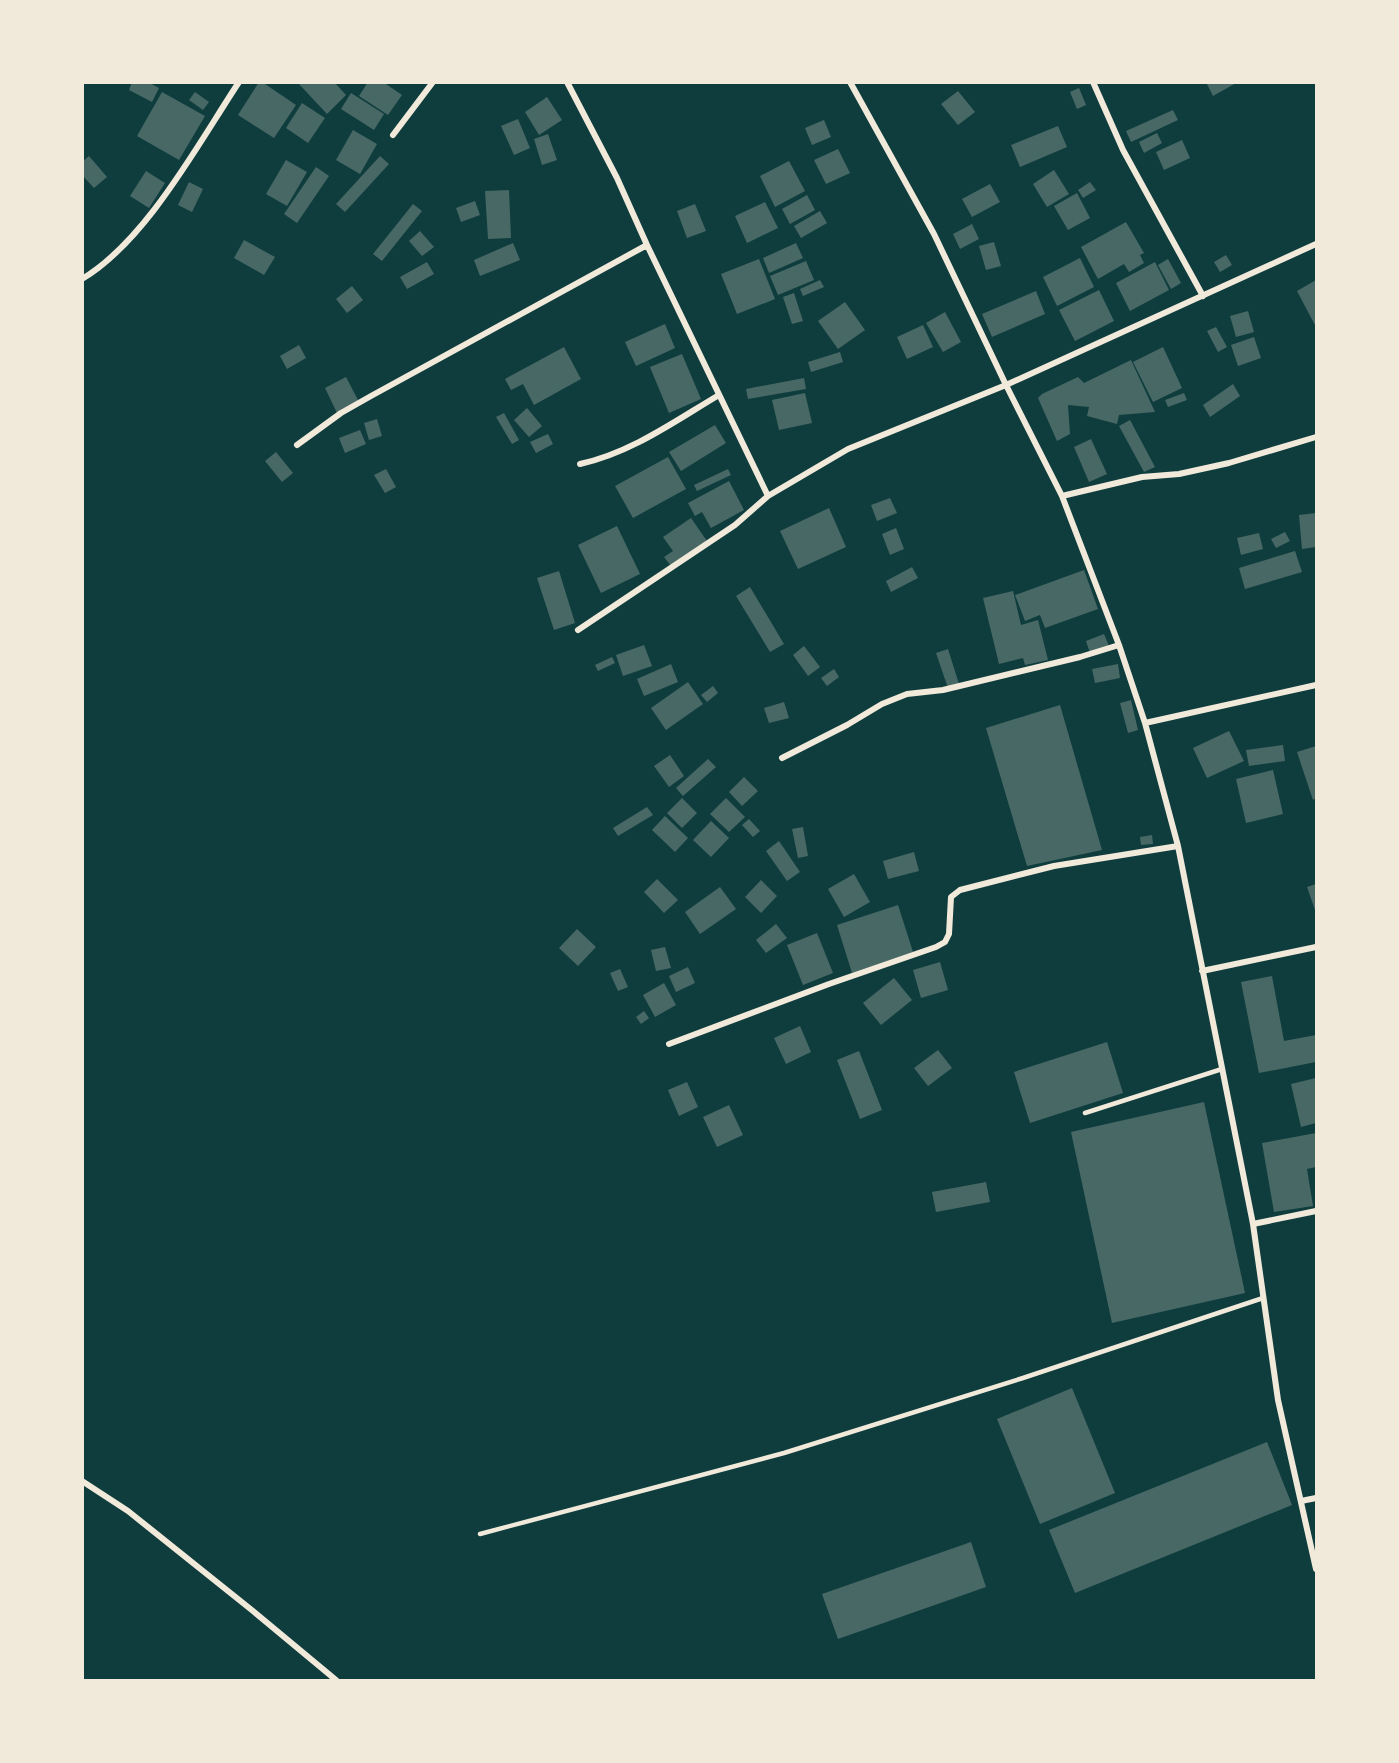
<svg xmlns="http://www.w3.org/2000/svg" width="1399" height="1763" font-family="'DejaVu Sans',sans-serif">
<rect width="100%" height="100%" fill="#0f3d3e"/>
<path fill="#486865" d="M132,82H148L159,88L152,102L129,90Z
M259,82H262L296,105L274,138L238,115Z
M301,82H334L346,95L327,114L299,84Z
M368,82H383L402,95L388,115L359,96Z
M1206,82H1238L1213,96Z
M1079,88L1086,105L1077,109L1070,92Z
M958,91L975,112L958,125L941,104Z
M162,92L205,116L179,160L137,136Z
M195,92L209,102L203,110L189,100Z
M351,93L384,114L374,130L341,109Z
M547,97L562,120L539,135L525,112Z
M302,103L325,118L308,143L286,128Z
M1173,110L1178,120L1131,142L1126,131Z
M518,119L530,148L514,155L501,126Z
M824,120L831,137L812,145L805,128Z
M1058,126L1067,147L1020,167L1011,145Z
M353,130L377,144L360,174L336,160Z
M1157,133L1162,143L1144,153L1139,142Z
M548,134L557,160L542,165L534,139Z
M1182,140L1190,158L1164,170L1156,152Z
M838,149L850,173L826,184L814,160Z
M89,156L107,177L94,188L82,175V162Z
M380,156L389,164L345,212L336,204Z
M286,160L307,172L287,206L266,194Z
M789,161L805,191L775,207L760,176Z
M316,167L329,176L297,223L284,214Z
M1054,170L1069,194L1047,207L1033,184Z
M146,171L165,183L149,208L130,196Z
M189,182L203,189L192,212L178,205Z
M1090,182L1096,190L1083,198L1078,190Z
M990,184L1000,202L972,217L962,199Z
M509,190L511,238L488,239L485,191Z
M1077,193L1090,218L1068,230L1054,206Z
M807,195L815,210L790,224L782,209Z
M475,201L480,215L461,222L456,208Z
M765,202L778,228L747,243L735,216Z
M413,204L422,211L382,261L373,254Z
M695,204L706,231L687,238L677,211Z
M820,211L827,223L801,238L794,226Z
M1126,222L1144,253L1140,255L1144,263L1129,272L1124,264L1098,279L1081,247Z
M972,224L979,239L960,249L953,234Z
M420,231L434,247L422,256L409,241Z
M244,240L275,257L264,275L234,258Z
M994,242L1001,266L986,270L979,246Z
M513,243L520,260L480,276L474,260Z
M796,243L803,258L769,273L763,258Z
M1226,255L1232,265L1220,272L1214,262Z
M1080,258L1094,287L1057,306L1043,277Z
M759,259L775,299L737,314L721,274Z
M1168,259L1181,283L1171,289L1158,265Z
M806,261L814,280L778,295L770,276Z
M427,262L434,274L407,289L400,277Z
M1155,262L1169,290L1130,311L1116,283Z
M820,280L824,287L803,296L800,289Z
M1316,280V327L1297,291Z
M352,286L363,300L347,313L336,299Z
M1099,290L1114,321L1075,341L1059,310Z
M1036,291L1045,314L992,337L982,314Z
M794,293L803,321L792,324L783,297Z
M845,302L865,330L838,349L818,321Z
M1248,311L1254,332L1236,337L1230,316Z
M945,312L961,342L943,352L926,323Z
M665,324L675,348L636,366L625,342Z
M923,325L933,347L907,359L897,337Z
M1216,327L1227,347L1218,352L1207,331Z
M1254,337L1261,358L1238,366L1231,345Z
M299,345L306,358L287,369L280,356Z
M564,347L581,379L534,405L523,384L511,390L505,379Z
M1163,347L1182,388L1153,402L1133,362Z
M840,352L843,362L811,372L808,362Z
M682,354L701,399L669,413L650,367Z
M1131,360L1155,412L1119,415L1117,424L1087,416L1089,407L1068,405L1070,434L1057,441L1038,398L1042,394L1078,377L1084,383Z
M346,377L359,402L337,413L325,388Z
M804,378L806,389L748,399L746,389Z
M1233,384L1240,396L1210,417L1203,405Z
M805,393L812,423L779,430L772,400Z
M1184,393L1187,400L1168,407L1165,400Z
M527,408L542,426L529,437L514,420Z
M504,413L519,440L512,444L496,417Z
M377,419L382,436L369,440L364,423Z
M1130,420L1155,467L1144,472L1119,426Z
M715,425L726,443L681,471L669,452Z
M360,430L366,444L345,453L339,438Z
M548,434L553,444L536,453L530,442Z
M1091,439L1107,474L1089,482L1074,447Z
M276,452L293,473L282,482L265,461Z
M668,457L686,489L633,518L615,486Z
M386,469L396,487L385,493L374,475Z
M728,469L731,475L697,491L694,485Z
M729,481L744,510L711,528L702,512L695,516L688,503Z
M890,498L897,513L877,521L871,505Z
M829,508L846,547L798,569L780,531Z
M1316,513V547L1302,549L1299,515Z
M691,518L707,541L671,566L664,557L673,551L663,537Z
M617,526L640,574L601,593L578,545Z
M896,528L904,549L890,555L882,534Z
M1285,532L1290,541L1276,548L1271,539Z
M1259,533L1263,549L1241,555L1237,538Z
M1295,551L1302,572L1245,589L1239,568Z
M912,567L918,578L891,592L886,581Z
M1084,570L1098,609L1045,628L1040,615L1025,621L1015,595Z
M559,571L575,623L554,630L537,578Z
M750,587L784,644L770,652L736,596Z
M1013,591L1021,625L1038,620L1048,660L1025,665L1023,658L999,664L983,598Z
M1104,634L1109,646L1090,653L1086,641Z
M644,645L652,666L623,676L616,655Z
M804,646L820,667L808,676L793,655Z
M948,649L959,684L948,688L936,653Z
M612,657L615,663L598,671L595,665Z
M671,664L678,682L644,696L637,679Z
M1118,664L1120,678L1095,683L1092,669Z
M834,669L839,677L827,686L821,678Z
M688,682L703,704L666,730L651,708Z
M713,686L718,693L707,702L701,695Z
M1131,700L1138,730L1128,733L1120,703Z
M784,702L789,718L769,723L764,708Z
M1060,705L1102,850L1027,866L986,728Z
M1229,731L1244,761L1207,778L1193,748Z
M1283,745L1285,761L1249,766L1246,750Z
M1316,746V798L1313,800L1297,752Z
M670,755L684,776L669,787L654,766Z
M708,759L716,767L683,796L676,788Z
M1273,770L1283,814L1246,823L1236,779Z
M744,777L758,791L742,806L729,792Z
M682,798L697,813L682,828L667,813Z
M726,798L745,817L729,832L710,814Z
M647,807L653,815L618,836L613,828Z
M665,816L688,838L675,852L652,830Z
M749,819L760,831L753,837L742,825Z
M711,821L729,838L711,857L693,840Z
M803,827L808,856L798,858L792,829Z
M1152,835L1153,844L1141,845L1140,837Z
M779,841L800,872L787,881L766,851Z
M914,852L919,871L888,879L883,861Z
M854,874L870,902L844,917L828,889Z
M657,879L678,900L664,913L644,892Z
M761,880L777,896L761,913L745,897Z
M1316,884V909L1315,910L1307,887Z
M720,887L736,909L700,934L685,912Z
M898,905L913,952L852,973L837,925Z
M776,924L787,938L766,953L756,940Z
M577,929L596,947L578,966L559,948Z
M817,933L833,973L803,985L787,945Z
M665,947L671,968L656,971L651,950Z
M940,962L948,990L921,998L913,970Z
M688,967L695,983L676,992L669,976Z
M620,969L628,987L618,991L610,973Z
M1272,976L1284,1041L1316,1035V1062L1259,1073L1241,982Z
M894,978L912,1000L881,1025L863,1003Z
M664,983L676,1005L655,1017L643,995Z
M644,1011L649,1018L641,1024L636,1017Z
M800,1026L811,1052L786,1064L774,1038Z
M1107,1042L1123,1093L1030,1123L1014,1072Z
M938,1050L952,1068L928,1086L914,1068Z
M859,1051L882,1110L860,1119L837,1060Z
M1316,1078V1123L1301,1127L1291,1084Z
M687,1082L698,1107L679,1116L668,1090Z
M1204,1102L1245,1293L1112,1323L1071,1132Z
M729,1105L743,1135L717,1147L703,1117Z
M1316,1133V1167L1307,1169L1313,1206L1274,1212L1262,1143Z
M986,1182L990,1202L936,1212L932,1192Z
M1072,1388L1115,1493L1040,1524L997,1419Z
M1267,1442L1292,1505L1075,1593L1049,1530Z
M971,1542L986,1587L838,1639L822,1594Z"/>
<g fill="none" stroke-linecap="round" stroke-linejoin="round">
<path stroke="#f1e9da" stroke-width="4.5" d="M1085,1113L1222,1069
M480,1534L784,1453L1023,1378L1263,1298"/>
<path stroke="#f1e9da" stroke-width="6" d="M567,82L617,178L647,245L768,496
M850,82L934,234L1006,385L1062,496L1119,645L1145,723L1178,846L1253,1224L1278,1400L1316,1569
M1093,82L1123,150L1203,296
M393,135L433,82
M82,279C146,241 198,144 239,82
M297,445L341,413L371,396L647,245
M580,464C631,453 675,421 719,395
M1062,496L1142,477L1179,474L1229,463L1316,437
M578,630L735,525L768,496L848,449L1006,385L1316,244
M1145,723L1316,685
M782,758L847,725L882,704L907,694L943,690L1080,657L1119,645
M1202,971L1316,947
M669,1044L829,984L936,947L945,942L949,934L951,897L960,890L1054,866L1178,846
M1253,1224L1316,1211
M82,1481L128,1511L253,1611L336,1680
M1301,1501L1316,1498"/>
</g>
<rect width="1399" height="1763" fill="none" stroke="#f1e9da" stroke-width="168"/>
</svg>
